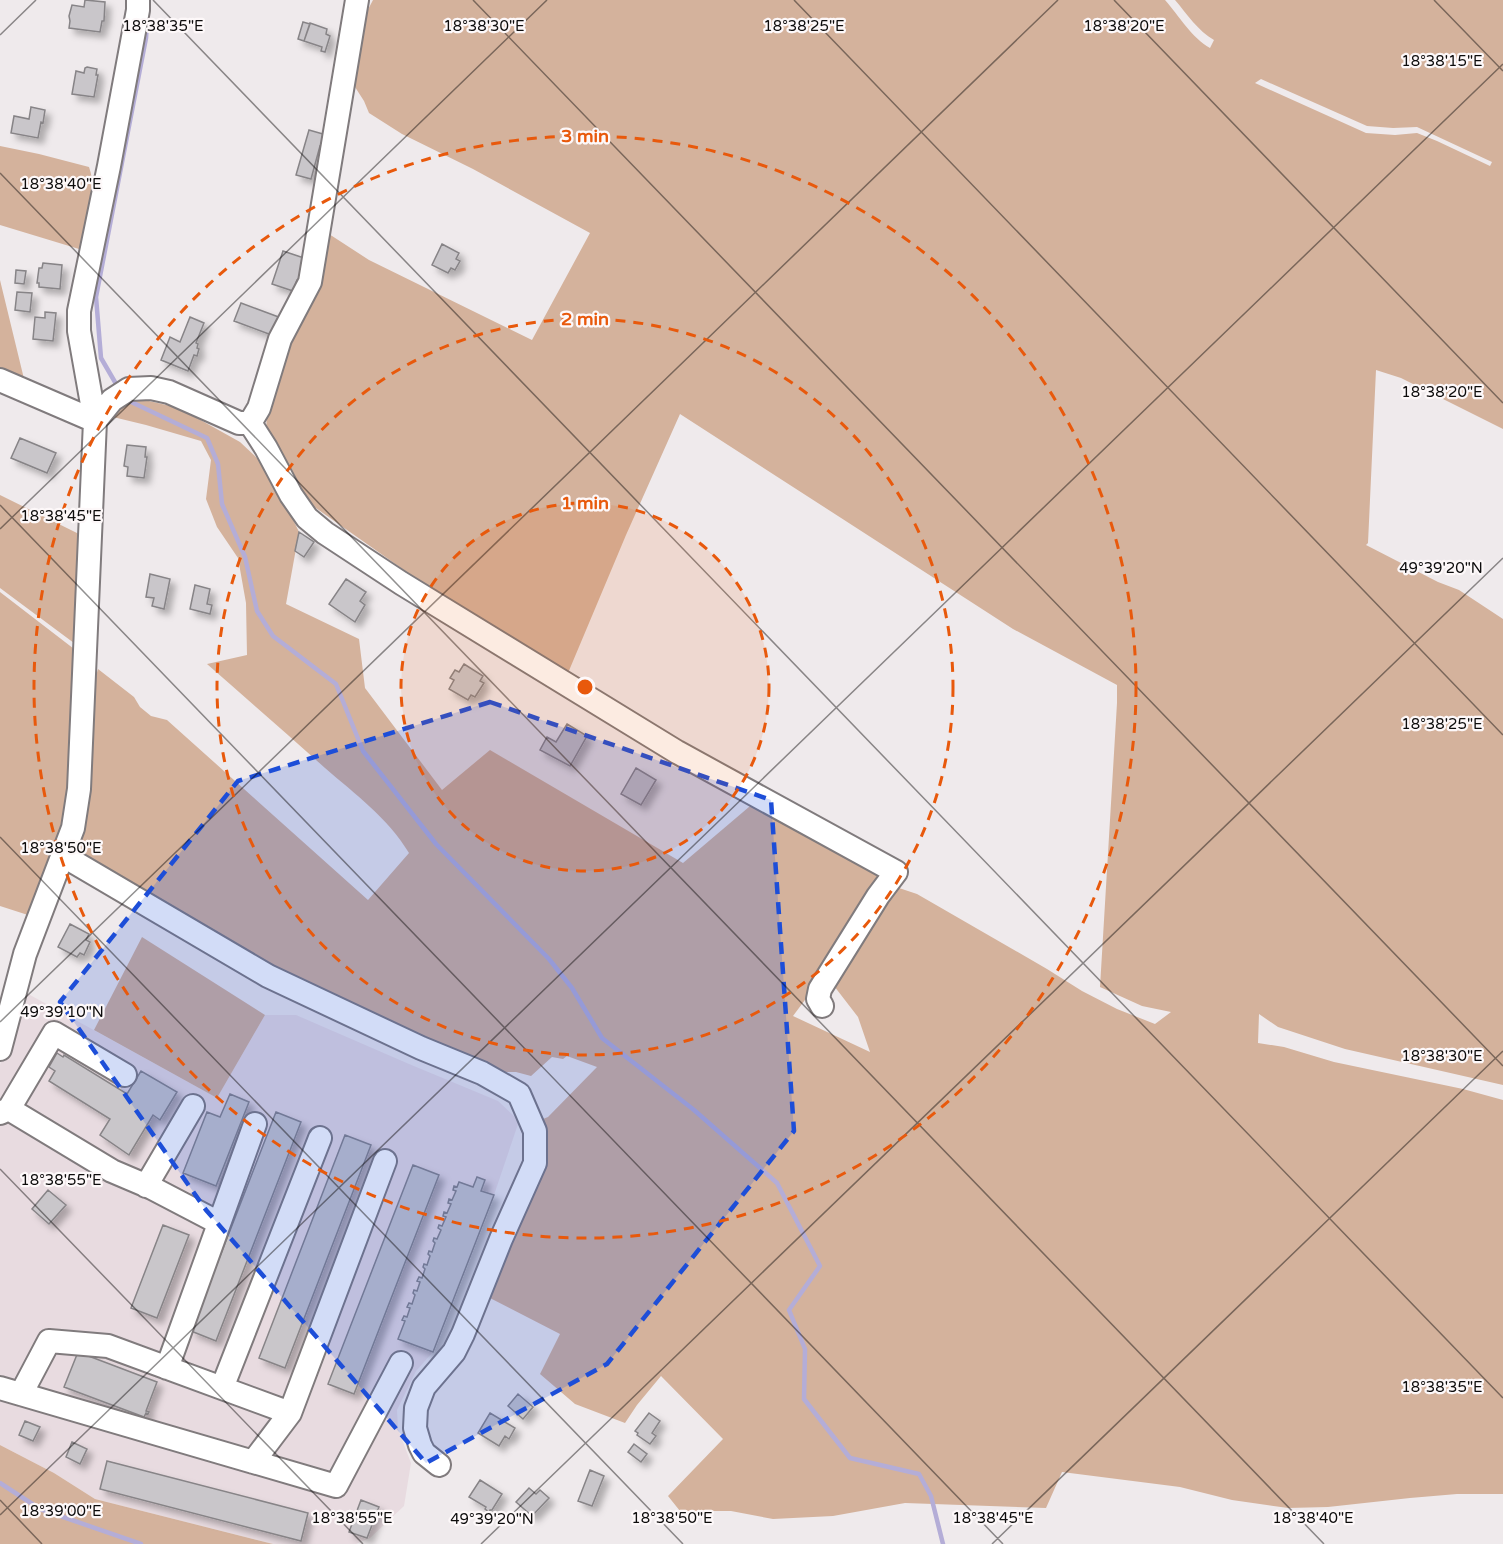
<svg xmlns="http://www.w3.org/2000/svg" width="1503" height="1544" font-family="'Varela Round',sans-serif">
<defs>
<filter id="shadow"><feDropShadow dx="5.5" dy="5.5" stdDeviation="3" flood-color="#0004"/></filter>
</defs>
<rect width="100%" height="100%" fill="#efeaec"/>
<path fill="#e8dbe0" d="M21,990L217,1098L265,1015H296L409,1064L498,1101L514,1116L518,1124L494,1195L433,1352L416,1371L397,1410L398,1429L411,1463L404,1506L370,1538L356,1544H273L95,1499L54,1473L0,1445V1065Z"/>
<path fill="#d4b29c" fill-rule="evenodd" d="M373,0H1165C1179,16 1192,38 1210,48L1214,40C1198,31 1187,14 1175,0H1503V429L1401,378L1376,370L1368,543L1366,545L1438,582L1459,590L1503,619V1085L1345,1049L1278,1027L1259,1014L1258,1043L1284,1047L1334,1062L1463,1089L1503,1100V1494H1457L1410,1498L1328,1507L1288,1508L1232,1500L1180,1487L1062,1472L1046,1508L905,1503L833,1516L773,1519L731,1511H680L668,1496L723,1439L661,1376L637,1405L625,1423L575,1404L540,1374L560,1334L486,1296L545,1128L543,1119L548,1117L597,1067L567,1056L563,1059L552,1057L531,1076L516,1072H505L502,1075L362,1019L76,851L90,764L95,680L98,669L134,697L140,707L151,716L167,720L368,900L409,853C387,817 356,795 325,768C286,733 247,699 207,664L247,655L246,603L238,558L217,527L206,499L211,460L201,441L146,425L113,417L123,404L136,398L179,408L240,442L258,459L288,509L299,532L286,604L359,639L365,688L442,790L490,750L683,863L756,801L881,875L831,965L793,1016L870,1052L858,1017L831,982L896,887L917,894L1047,969L1082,991L1117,1009L1155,1024L1171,1012L1142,1006L1100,987L1117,703V685L1013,629L680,414L626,535L568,673L448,601L313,506L299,491L266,434L267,408L329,234L369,260L532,340L590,233L473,169L402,134L369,113L364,101L355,87L353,77L361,23ZM1261,79L1367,126L1393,128L1417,127L1492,162L1490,166L1437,141L1417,133L1395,135L1366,133L1255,83Z
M0,146L39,154L89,167C98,192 88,225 79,249L0,225Z
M0,280L25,383L0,373Z
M0,495L79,534L78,646L0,588Z
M0,592L78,652L67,812L31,916L0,906Z
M142,937L265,1015L217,1098L94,1030Z
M0,1445L54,1473L95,1499L273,1544H0Z"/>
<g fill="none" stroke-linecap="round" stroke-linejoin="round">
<path stroke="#b4add7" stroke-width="4.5" d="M119,389L101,358L96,297L146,38L147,21
M125,399L207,438L218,464L222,504L245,557L257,611L273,636L336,684L363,751L436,844L549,959L572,988L602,1038L694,1110L777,1183L820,1266L789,1310L805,1349L804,1399L850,1458L919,1474L931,1496L943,1544
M0,1483L40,1509L141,1544"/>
</g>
<path fill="#c9c6ca" stroke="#878487" stroke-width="1.5" filter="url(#shadow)" d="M85,0L105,2L104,21H102L100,32L69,28L70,21L69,16L72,5L84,7Z
M303,22L310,24L304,41L298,39Z
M310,23L327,29L326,34L330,36L325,52L321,51L322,47L304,41Z
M87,67L97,69L96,75H98L94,97L72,94L76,71L84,73L85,68Z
M31,107L45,110L43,123L41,122L38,138L11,133L14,116L29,119Z
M309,130L330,136L327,148L320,146L311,179L296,175Z
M442,244L459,253L456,259L460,261L455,270L451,268L448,273L432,265Z
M283,251L304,258L299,280H297L293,291L272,284Z
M43,263L62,265L60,289L39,287V283H37L39,268H42Z
M16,270L26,271L24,284L15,283Z
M17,292L32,293L30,312L15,310Z
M241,303L284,319L277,337L234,321Z
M45,312L56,313L53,341L33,339L35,317L45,318Z
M190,317L204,323L196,343L198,344L197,348L199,349L197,356L194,355L188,371L161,360L170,337L180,342Z
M20,438L56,453L47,473L11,458Z
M127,445L146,447L145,457H147L144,478L127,476L128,467L124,466Z
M299,532L314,542L304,557L295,551Z
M150,574L170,579L164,609L152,606L154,598L146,597Z
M346,579L366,592L360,601L365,605L355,622L329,604Z
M195,585L210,589L207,604L212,605L210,614L190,609Z
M464,664L483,676L480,681L484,683L475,697L471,695L468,700L449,689L454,680L450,678L455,670L459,672Z
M567,724L587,736L570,766L540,750L547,737L556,742Z
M636,768L656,780L641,805L621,794Z
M70,924L89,934L86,940L90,942L84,955L80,953L77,957L58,947Z
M57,1053L63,1057L64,1055L127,1094L141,1071L177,1092L160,1120L153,1115L129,1155L100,1135L110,1119L49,1081L55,1071L49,1067Z
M230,1094L249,1102L216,1186L183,1173L207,1112L220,1117Z
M276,1112L301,1122L216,1341L191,1331Z
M345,1135L371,1145L285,1368L259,1358Z
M413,1165L439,1175L354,1394L328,1384Z
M477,1177L485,1180L481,1191L494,1195L433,1352L398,1339L405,1321L402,1320L404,1316L407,1317L410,1308L407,1307L409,1303L412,1304L415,1295L413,1293L414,1290L417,1291L420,1282L417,1281L419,1277L422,1278L425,1269L423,1267L424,1264L427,1265L430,1256L428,1254L429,1251L432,1252L435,1243L433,1241L434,1238L437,1239L441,1230L438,1228L439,1225L442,1226L446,1217L443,1216L444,1212L447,1213L451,1204L448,1203L449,1199L452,1200L456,1191L453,1190L454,1186L457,1187L459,1182L473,1187Z
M48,1190L66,1205L49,1224L32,1209Z
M163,1225L189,1235L157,1318L131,1308Z
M78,1352L157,1382L146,1411L149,1412L148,1414L146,1413L144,1417L64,1387Z
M518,1394L533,1407L523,1419L508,1406Z
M490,1413L515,1428L509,1439L505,1436L499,1446L478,1433Z
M649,1413L660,1421L652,1433L656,1436L650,1444L637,1435L638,1433L635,1431Z
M25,1421L40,1427L33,1441L19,1435Z
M72,1442L87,1449L80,1464L66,1457Z
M634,1444L647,1454L641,1462L628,1452Z
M107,1461L308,1513L301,1541L100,1489Z
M590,1470L604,1476L592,1506L578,1501Z
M480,1480L502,1494L492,1510H490L489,1512L485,1509L486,1507L469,1497Z
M529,1488L536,1494L540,1490L549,1498L532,1516L516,1502Z
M361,1500L379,1507L367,1538L349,1532Z"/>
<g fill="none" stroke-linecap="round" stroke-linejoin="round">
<defs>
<path id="minor" d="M0,380L95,421
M95,421L112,400L129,389L151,388L169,392L239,423H250L259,408L280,339L310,282L357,0
M250,423L266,448L291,495L307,518L325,533L401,583L677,752L896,872L878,896L820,989L818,999L822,1006
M62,855L268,976L421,1048L482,1073L519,1094L535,1131V1163L501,1239L463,1334L454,1352L424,1387L416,1408L415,1428L420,1445L424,1453L439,1465
M0,1049L25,954L73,828L79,789L95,421L79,331V311L109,166L138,10V0
M9,1109L54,1033L125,1075
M0,1113L9,1109L112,1171L152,1188L219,1223
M146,1186L193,1106
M167,1368L255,1124
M0,1388L336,1486L401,1363
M222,1388L320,1138
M21,1394L49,1341L108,1346L290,1413
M253,1462L290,1413L385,1161"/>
</defs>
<use href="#minor" stroke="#807b7d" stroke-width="26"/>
<use href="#minor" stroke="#fff" stroke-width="22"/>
</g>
<path fill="#1d4ed8" fill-opacity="0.2" stroke="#1d4ed8" stroke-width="4.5" stroke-dasharray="12 8" stroke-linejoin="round" d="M490,702L771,800L794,1131L607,1364L426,1463L206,1210L60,1002L238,781Z"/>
<path fill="none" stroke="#0d0c0c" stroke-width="1.5" stroke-opacity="0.45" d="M153,0L1503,1398M473,0L1503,1066M794,0L1503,735M1114,0L1503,403M1434,0L1503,71M0,35L36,0M0,173L1324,1544M0,505L1003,1544M0,529L547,0M0,837L683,1544M0,1022L1058,0M0,1169L363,1544M0,1500L42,1544M0,1515L1503,64M481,1544L1503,558M992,1544L1503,1051"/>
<circle cx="585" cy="687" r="184" fill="#e8590c" fill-opacity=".12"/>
<g fill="none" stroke="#e8590c" stroke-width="3" stroke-dasharray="10 8">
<circle cx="585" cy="687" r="184"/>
<circle cx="585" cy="687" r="368"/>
<circle cx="585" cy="687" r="551"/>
</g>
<g font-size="15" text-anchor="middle" fill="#0d0c0c" stroke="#fdf8f9" stroke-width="4.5" stroke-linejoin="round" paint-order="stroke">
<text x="163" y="31">18°38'35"E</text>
<text x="484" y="31">18°38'30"E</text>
<text x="804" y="31">18°38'25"E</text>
<text x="1124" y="31">18°38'20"E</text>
<text x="1442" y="66">18°38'15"E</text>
<text x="61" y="189">18°38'40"E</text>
<text x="1442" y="397">18°38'20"E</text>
<text x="61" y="521">18°38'45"E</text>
<text x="1441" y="573">49°39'20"N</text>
<text x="1442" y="729">18°38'25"E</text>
<text x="61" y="853">18°38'50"E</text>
<text x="62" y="1017">49°39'10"N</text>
<text x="1442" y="1061">18°38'30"E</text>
<text x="61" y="1185">18°38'55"E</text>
<text x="1442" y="1392">18°38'35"E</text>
<text x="61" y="1516">18°39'00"E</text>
<text x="352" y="1523">18°38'55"E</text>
<text x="672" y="1523">18°38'50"E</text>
<text x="993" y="1523">18°38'45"E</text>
<text x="1313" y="1523">18°38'40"E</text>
<text x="492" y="1524">49°39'20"N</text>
</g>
<circle cx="585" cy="687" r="9" fill="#e8590c" stroke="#fdf8f9" stroke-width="3"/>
<g font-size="18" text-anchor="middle" font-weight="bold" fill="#e8590c" stroke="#fdf8f9" stroke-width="4.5" stroke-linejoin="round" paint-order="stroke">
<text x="585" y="142">3 min</text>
<text x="585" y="325">2 min</text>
<text x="585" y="509">1 min</text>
</g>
</svg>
